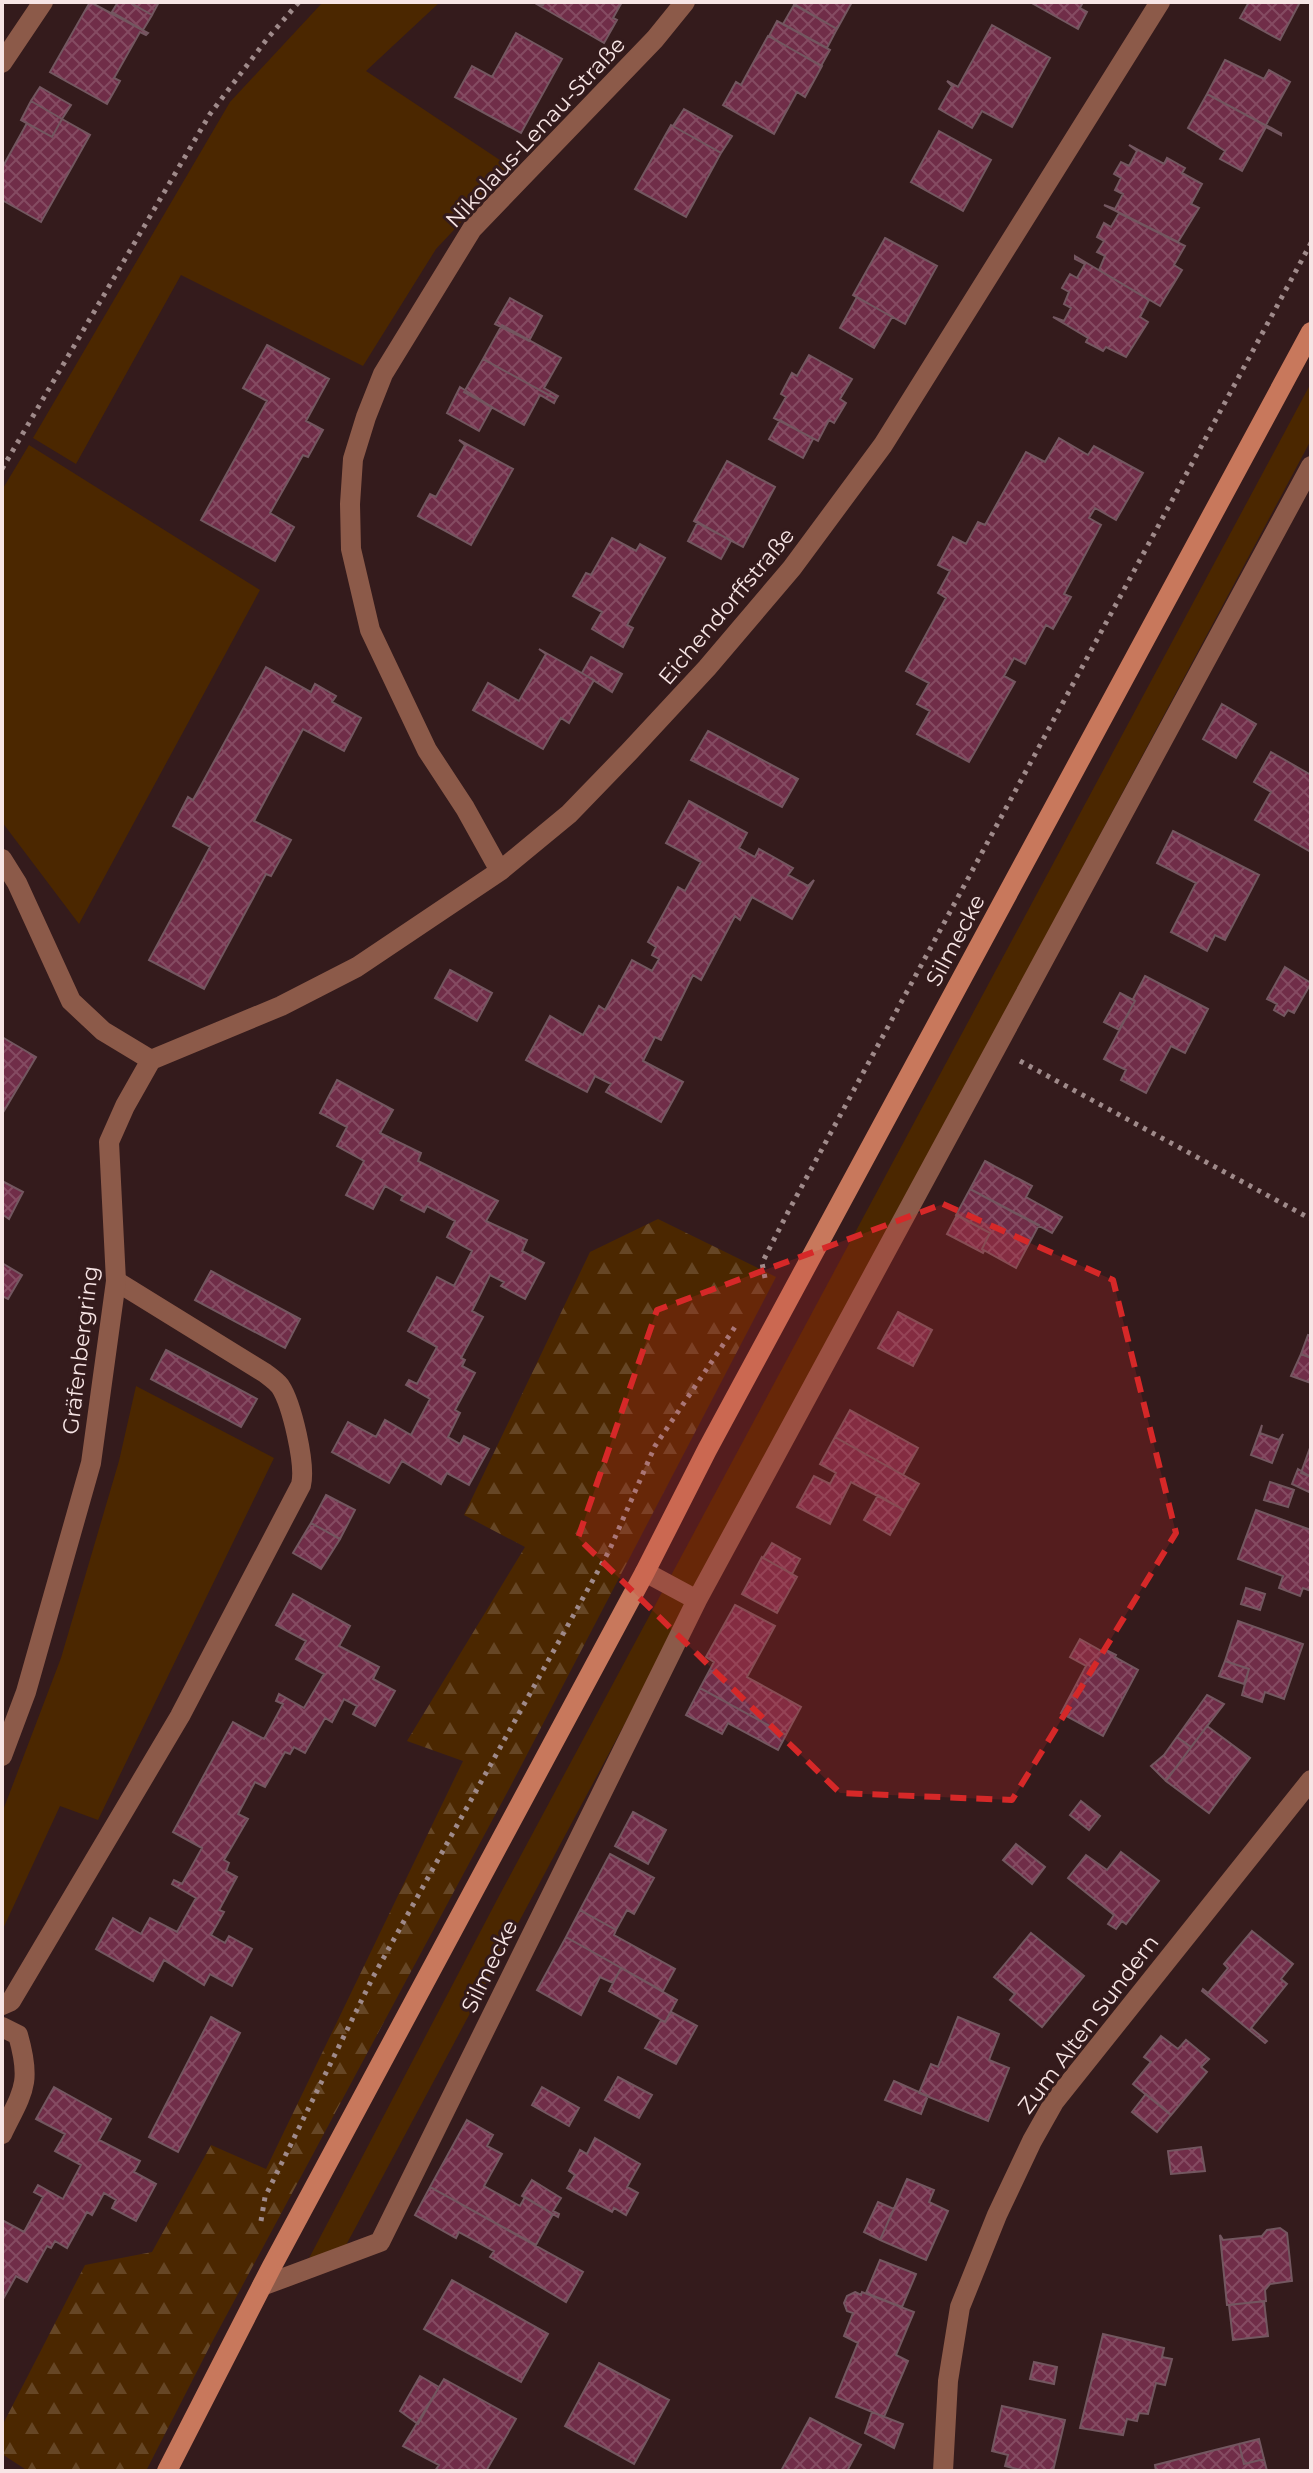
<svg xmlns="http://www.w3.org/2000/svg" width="1313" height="2473" font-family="Montserrat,sans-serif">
<defs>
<pattern id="forest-firs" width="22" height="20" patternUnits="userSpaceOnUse" patternTransform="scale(2)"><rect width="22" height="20" fill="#4b2700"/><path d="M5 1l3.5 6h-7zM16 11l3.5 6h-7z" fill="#664625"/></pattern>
<pattern id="building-cross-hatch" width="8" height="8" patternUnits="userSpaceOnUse" patternTransform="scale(2)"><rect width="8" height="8" fill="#702d48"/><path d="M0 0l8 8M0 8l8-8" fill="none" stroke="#854b62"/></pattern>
</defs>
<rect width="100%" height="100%" fill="#341b1c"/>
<path fill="#4b2700" d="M323,2H440L366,71L512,168L436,249L363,366L181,275L76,464L33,438L230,102Z
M1311,383V440L344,2249L305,2266L499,1896Z
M29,445L260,590L79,924L2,822V490Z
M136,1386L274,1458L98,1820L60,1806L2,1931V1813L61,1658L119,1461Z"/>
<path fill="url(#forest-firs)" d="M658,1219L776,1277L509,1789L211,2344L146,2471H28L2,2454V2426L85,2265L152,2252L211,2145L266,2169L463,1761L407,1741L525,1547L464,1515L590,1252Z"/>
<path fill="url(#building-cross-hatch)" stroke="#735760" stroke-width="2" d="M90,2L148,33L146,35L140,32L114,78L120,81L107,104L50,72Z
M118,2H129L152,15L143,30L112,12Z
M129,2H159L152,15Z
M533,2L543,5L545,2H622L613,18L617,20L604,43Z
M791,2H852L837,29Z
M1030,2H1083L1080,8L1087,12L1078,29Z
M1249,2H1300L1280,40L1240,18Z
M794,5L837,29L827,48L783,24Z
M777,21L830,50L821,66L769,36Z
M992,25L1050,58L1012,127L982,111L972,128L939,109L952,86L947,81L958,87Z
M516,33L562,59L521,133L455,97L472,66L492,77Z
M768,36L822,66L805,97L797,92L774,134L723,105L736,82L741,85Z
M1225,60L1264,79L1269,70L1290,82L1266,125L1282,134L1207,94Z
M40,87L71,105L62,119L31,101Z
M1207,94L1281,134V135L1266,127L1242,171L1220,159L1225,151L1188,128Z
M31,101L62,119L52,137L21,120Z
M684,109L732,136L721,153L673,126Z
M62,119L90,135L41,222L2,200V168L27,123L52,137Z
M671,125L721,153L686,217L635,189Z
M939,131L991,160L963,211L911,182Z
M1129,145L1164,164L1167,158L1185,168L1182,173L1202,184L1191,204L1199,208L1178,242L1104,205L1115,209L1123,194L1115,190L1121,178L1114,174L1121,162L1129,166L1137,151Z
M1119,213L1185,246L1174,265L1182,270L1160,306L1099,270L1105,256L1097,252L1104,241L1097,237L1104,223L1111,227Z
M885,238L937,266L905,324L853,295Z
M1075,256L1149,300L1140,317L1148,322L1126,357L1106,347L1103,351L1086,342L1088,338L1053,317L1064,321L1071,308L1064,304L1069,292L1062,288L1070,274L1077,278L1085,264L1075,259Z
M857,297L892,317L874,348L840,328Z
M510,298L542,316L529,341L495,324Z
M502,325L561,358L544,388L558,396L556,399L483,359Z
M267,345L329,379L306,421L323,430L308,457L303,455L270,513L294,527L275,561L201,520L267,401L243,388Z
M809,355L852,379L840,399L846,403L834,423L829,420L818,441L774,418L786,397L781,394L792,373L797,376Z
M483,359L556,399L554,403L540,395L524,425L464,392Z
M460,387L492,407L479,431L447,413Z
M780,420L813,439L803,458L769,439Z
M1059,438L1088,455L1094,446L1143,473L1116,520L1095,508L1089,518L1101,525L1064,594L1071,597L1053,629L1046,625L1025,664L1014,658L1004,676L1015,682L969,762L917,734L930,711L917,704L929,683L906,671L946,598L938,593L950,571L938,565L953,537L966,544L978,522L985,525L1026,452L1045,462Z
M459,440L513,469L471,545L418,516L430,494L436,497L465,445Z
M727,461L775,487L743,547L694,521Z
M698,522L731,541L721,559L688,541Z
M612,538L636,551L640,544L665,558L627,625L633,628L623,647L592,629L602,612L573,596L586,573L591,575Z
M539,649L594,680L569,723L561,718L543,749L473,710L488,683L519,701L546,654Z
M591,657L622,674L612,692L582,673Z
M266,667L311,692L315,684L336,696L332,702L361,718L344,751L303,729L254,821L291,840L271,876L266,874L204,989L149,960L210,847L173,826L188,797L193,800Z
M1222,704L1256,724L1236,758L1203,739Z
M708,731L798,779L782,807L691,760Z
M1271,752L1311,775V852L1255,820L1271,792L1254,782Z
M689,801L747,833L739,848L755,857L759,849L793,868L788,875L808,886L814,880L792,919L752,897L740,920L735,916L701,980L693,975L661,1040L655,1037L643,1061L683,1082L661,1122L606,1092L611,1084L595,1076L587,1092L526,1060L550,1016L583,1035L599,1006L605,1010L632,960L652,971L659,959L652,955L656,947L648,942L678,887L685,891L701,862L666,843Z
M1173,831L1259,875L1225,940L1215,935L1207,951L1171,932L1196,883L1157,863Z
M1285,967L1311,983L1294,1013L1288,1010L1284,1016L1274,1010L1277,1004L1267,999Z
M450,970L492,993L477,1021L435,998Z
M1145,976L1208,1009L1185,1053L1171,1046L1146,1093L1121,1080L1126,1070L1104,1059L1135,1001L1133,999Z
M1120,993L1135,1001L1119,1030L1104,1022Z
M2,1037L36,1057L2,1114Z
M337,1080L393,1110L380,1133L421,1153L418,1161L498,1201L486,1221L527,1240L522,1251L544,1263L525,1299L501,1286L504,1282L490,1275L472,1311L483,1317L461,1358L465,1360L462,1366L475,1373L455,1410L460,1413L448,1437L460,1444L464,1436L489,1449L469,1485L447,1473L441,1484L402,1461L389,1483L332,1452L348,1422L376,1437L385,1420L411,1435L430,1399L406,1385L409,1380L417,1384L437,1347L408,1331L437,1277L454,1286L472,1251L447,1237L455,1221L427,1206L424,1212L401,1200L403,1196L385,1186L373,1209L346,1195L364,1161L337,1146L347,1127L320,1113Z
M985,1161L1032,1186L1026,1197L1062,1217L1052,1233L970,1189Z
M2,1181L23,1192L9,1219L2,1214Z
M970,1189L1039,1225L1016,1268L982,1249L990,1233L956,1215Z
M957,1215L990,1233L982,1249L984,1251L983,1253L947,1234Z
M2,1263L22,1275L8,1299L2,1296Z
M211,1271L300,1319L285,1348L195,1300Z
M898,1312L932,1330L913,1366L878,1348Z
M1308,1335L1311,1336V1358L1301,1354Z
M166,1350L257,1399L241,1427L151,1379Z
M1301,1354L1311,1358V1383L1291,1376Z
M850,1410L918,1448L903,1475L835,1437Z
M1262,1425L1260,1433L1279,1440L1283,1434L1272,1463L1251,1455Z
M835,1437L919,1484L904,1510L851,1482L830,1524L797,1507L814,1476L830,1484L836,1473L820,1464Z
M1311,1445V1477L1301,1473Z
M1298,1469L1311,1477V1493L1292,1484Z
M1270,1482L1294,1490L1288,1507L1264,1500Z
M326,1495L355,1510L340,1539L311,1523Z
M878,1495L904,1510L890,1535L864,1520Z
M1256,1510L1311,1530V1591L1303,1588L1300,1596L1279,1588L1283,1576L1238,1559Z
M311,1523L340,1539L321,1569L293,1553Z
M772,1543L800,1559L792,1574L763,1558Z
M762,1557L797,1577L777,1613L742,1594Z
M1246,1588L1265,1594L1260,1610L1241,1604Z
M293,1594L350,1626L339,1646L379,1667L373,1679L395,1691L375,1726L353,1714L357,1706L344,1699L332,1722L325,1718L305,1753L294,1747L290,1754L285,1752L265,1787L255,1782L238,1814L248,1819L224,1860L229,1863L226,1871L237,1877L219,1910L224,1912L211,1935L225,1943L229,1936L252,1949L232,1986L210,1974L204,1985L164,1960L153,1981L96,1949L113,1918L141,1934L150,1918L177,1932L196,1898L172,1884L174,1880L182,1884L202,1848L173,1832L233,1722L264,1739L283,1704L276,1701L279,1694L304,1708L324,1674L296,1659L306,1641L276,1625Z
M735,1605L775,1626L747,1677L801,1707L786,1735L700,1688L714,1662L706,1657Z
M1238,1621L1303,1644L1284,1699L1265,1692L1262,1702L1242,1695L1249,1669L1225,1661Z
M1080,1639L1105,1653L1106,1650L1116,1655L1115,1657L1138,1670L1103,1736L1061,1713L1086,1666L1070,1657Z
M1225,1661L1249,1669L1244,1684L1219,1676Z
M700,1688L786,1735L778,1750L728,1723L722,1734L686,1715Z
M1207,1695L1224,1704L1191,1747L1177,1737Z
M1207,1726L1250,1758L1209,1813L1166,1781Z
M1177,1737L1191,1747L1166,1781L1151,1766L1164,1755Z
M1081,1801L1100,1816L1089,1830L1070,1815Z
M633,1812L666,1830L648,1864L615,1846Z
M1016,1844L1045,1867L1032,1884L1003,1860Z
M1121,1852L1159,1881L1126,1924L1122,1921L1116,1929L1108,1924L1114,1915L1068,1878L1086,1855L1107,1870Z
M610,1854L654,1878L634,1914L627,1910L616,1930L580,1910Z
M580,1910L616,1930L614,1935L675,1969L663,1991L566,1937Z
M1252,1931L1293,1964L1281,1979L1287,1984L1251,2028L1267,2041L1265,2043L1202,1991L1203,1989L1208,1993L1228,1968L1224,1964Z
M1031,1933L1084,1976L1042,2027L1010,2000L1015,1994L994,1977Z
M566,1937L621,1968L613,1983L600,1977L581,2015L537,1990Z
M621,1968L677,2000L665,2022L609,1991Z
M671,2012L697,2026L676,2064L645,2048L661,2020L665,2022Z
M211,2017L240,2033L178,2152L149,2137Z
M958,2017L999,2034L989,2060L1009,2068L988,2121L919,2093L931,2064L938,2067Z
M1161,2036L1178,2049L1186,2040L1209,2059L1201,2067L1207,2072L1171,2115L1133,2084L1151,2062L1144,2057Z
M618,2077L652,2095L639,2118L605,2100Z
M894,2081L928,2096L921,2114L885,2100Z
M54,2087L111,2119L99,2140L140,2161L134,2172L156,2184L136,2221L112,2208L116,2200L104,2193L92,2215L87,2212L67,2248L55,2241L51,2248L47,2246L27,2282L16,2276L2,2301V2220L24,2232L43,2197L34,2192L38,2185L63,2199L81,2165L55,2151L65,2134L36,2119Z
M542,2087L579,2108L569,2126L532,2105Z
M1146,2094L1171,2115L1157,2132L1132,2112Z
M467,2120L493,2135L487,2146L502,2154L484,2186L520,2206L525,2197L553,2214L536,2245L430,2187Z
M595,2138L640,2164L627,2187L638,2193L626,2215L614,2208L612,2212L567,2188L575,2175L569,2171L580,2150L587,2154Z
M1201,2147L1205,2171L1171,2174L1168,2151Z
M907,2179L934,2190L929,2202L948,2211L926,2260L880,2240Z
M532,2180L561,2198L553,2211L559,2214L558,2217L522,2196Z
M430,2187L583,2272L566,2302L490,2257L494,2251L459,2232L456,2238L415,2215Z
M878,2202L894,2209L880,2240L864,2232Z
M1280,2228L1287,2233L1292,2281L1270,2284L1265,2290L1266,2301L1227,2305L1220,2235L1223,2240L1262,2236L1267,2230Z
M880,2260L916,2274L902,2307L866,2293Z
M452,2280L548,2334L521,2382L424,2329Z
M855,2292L861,2295L862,2292L914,2312L896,2355L908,2361L884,2417L836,2397L858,2343L844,2336L853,2313L847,2311L844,2303L847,2296Z
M1264,2301L1268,2336L1233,2340L1229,2305Z
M1103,2334L1164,2348L1162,2357L1172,2359L1165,2385L1156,2383L1148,2414L1139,2413L1137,2421L1127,2419L1123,2435L1080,2428Z
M1034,2362L1057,2367L1054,2384L1030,2379Z
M599,2363L669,2400L634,2464L565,2426Z
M420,2376L439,2387L418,2424L400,2411Z
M444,2379L516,2419L486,2471H435L439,2465L403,2446Z
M1002,2406L1065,2420L1053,2471H1025L1005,2466L1008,2455L992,2451Z
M872,2412L903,2424L894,2448L865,2433Z
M810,2418L861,2445L847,2471H781Z
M1259,2439L1264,2459L1244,2464L1239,2444Z
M1239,2444L1244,2464L1264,2459L1267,2471H1156L1155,2465Z"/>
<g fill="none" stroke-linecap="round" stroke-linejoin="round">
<path stroke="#9f8a8a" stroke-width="5" stroke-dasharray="4 6" stroke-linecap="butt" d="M2,469L210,114L267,39L299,2
M1020,1061L1311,1219
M765,1278L762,1263L788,1212L1311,243
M261,2221L265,2197L373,1977L609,1551L655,1446L737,1324"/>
<path stroke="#8c5a49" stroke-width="20" d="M2,2005L11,2001L180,1716L301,1485C306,1465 292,1404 280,1386C276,1381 270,1377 265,1373L116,1281
M2,2027L18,2035C32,2084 23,2091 2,2134"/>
<path stroke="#8c5a49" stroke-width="20" d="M2,63L43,2
M2,859L17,883L71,1001L103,1031L151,1060
M500,871L465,808L427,750L370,630L351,549L350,504L353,459L366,417L383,374L472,229L655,39L685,2
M151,1060L281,1006L357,967L500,871L569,814L629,752L707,668L792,568L883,445L1160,2
M645,1572L697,1600L1311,466
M2,1756L26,1692L91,1463L116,1281L109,1142L125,1106L151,1060
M262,2286L380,2242L697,1600
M943,2471L948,2381L960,2307L997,2215L1032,2141L1054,2102L1311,1780"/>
<path stroke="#c8785c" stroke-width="20" d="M167,2471L271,2268L645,1572L707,1450L1311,332"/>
</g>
<path fill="#d62828" fill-opacity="0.2" stroke="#d62828" stroke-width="6" stroke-dasharray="16 10" stroke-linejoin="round" d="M943,1204L1113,1280L1176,1533L1012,1800L840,1793L578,1538L657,1310Z"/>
<g text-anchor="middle" stroke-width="6" stroke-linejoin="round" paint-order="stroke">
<g font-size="22" fill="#f7e5e5" stroke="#341b1c">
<text transform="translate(535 132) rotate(-47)" y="8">Nikolaus-Lenau-Straße</text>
<text transform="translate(726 606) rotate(-50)" y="8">Eichendorffstraße</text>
<text transform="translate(955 940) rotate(-62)" y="8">Silmecke</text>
<text transform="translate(80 1350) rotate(-83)" y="8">Gräfenbergring</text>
<text transform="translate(489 1966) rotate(-64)" y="8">Silmecke</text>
<text transform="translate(1088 2024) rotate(-53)" y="8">Zum Alten Sundern</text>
</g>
</g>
<rect width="1313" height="2473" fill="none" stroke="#f7e5e5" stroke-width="8"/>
</svg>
